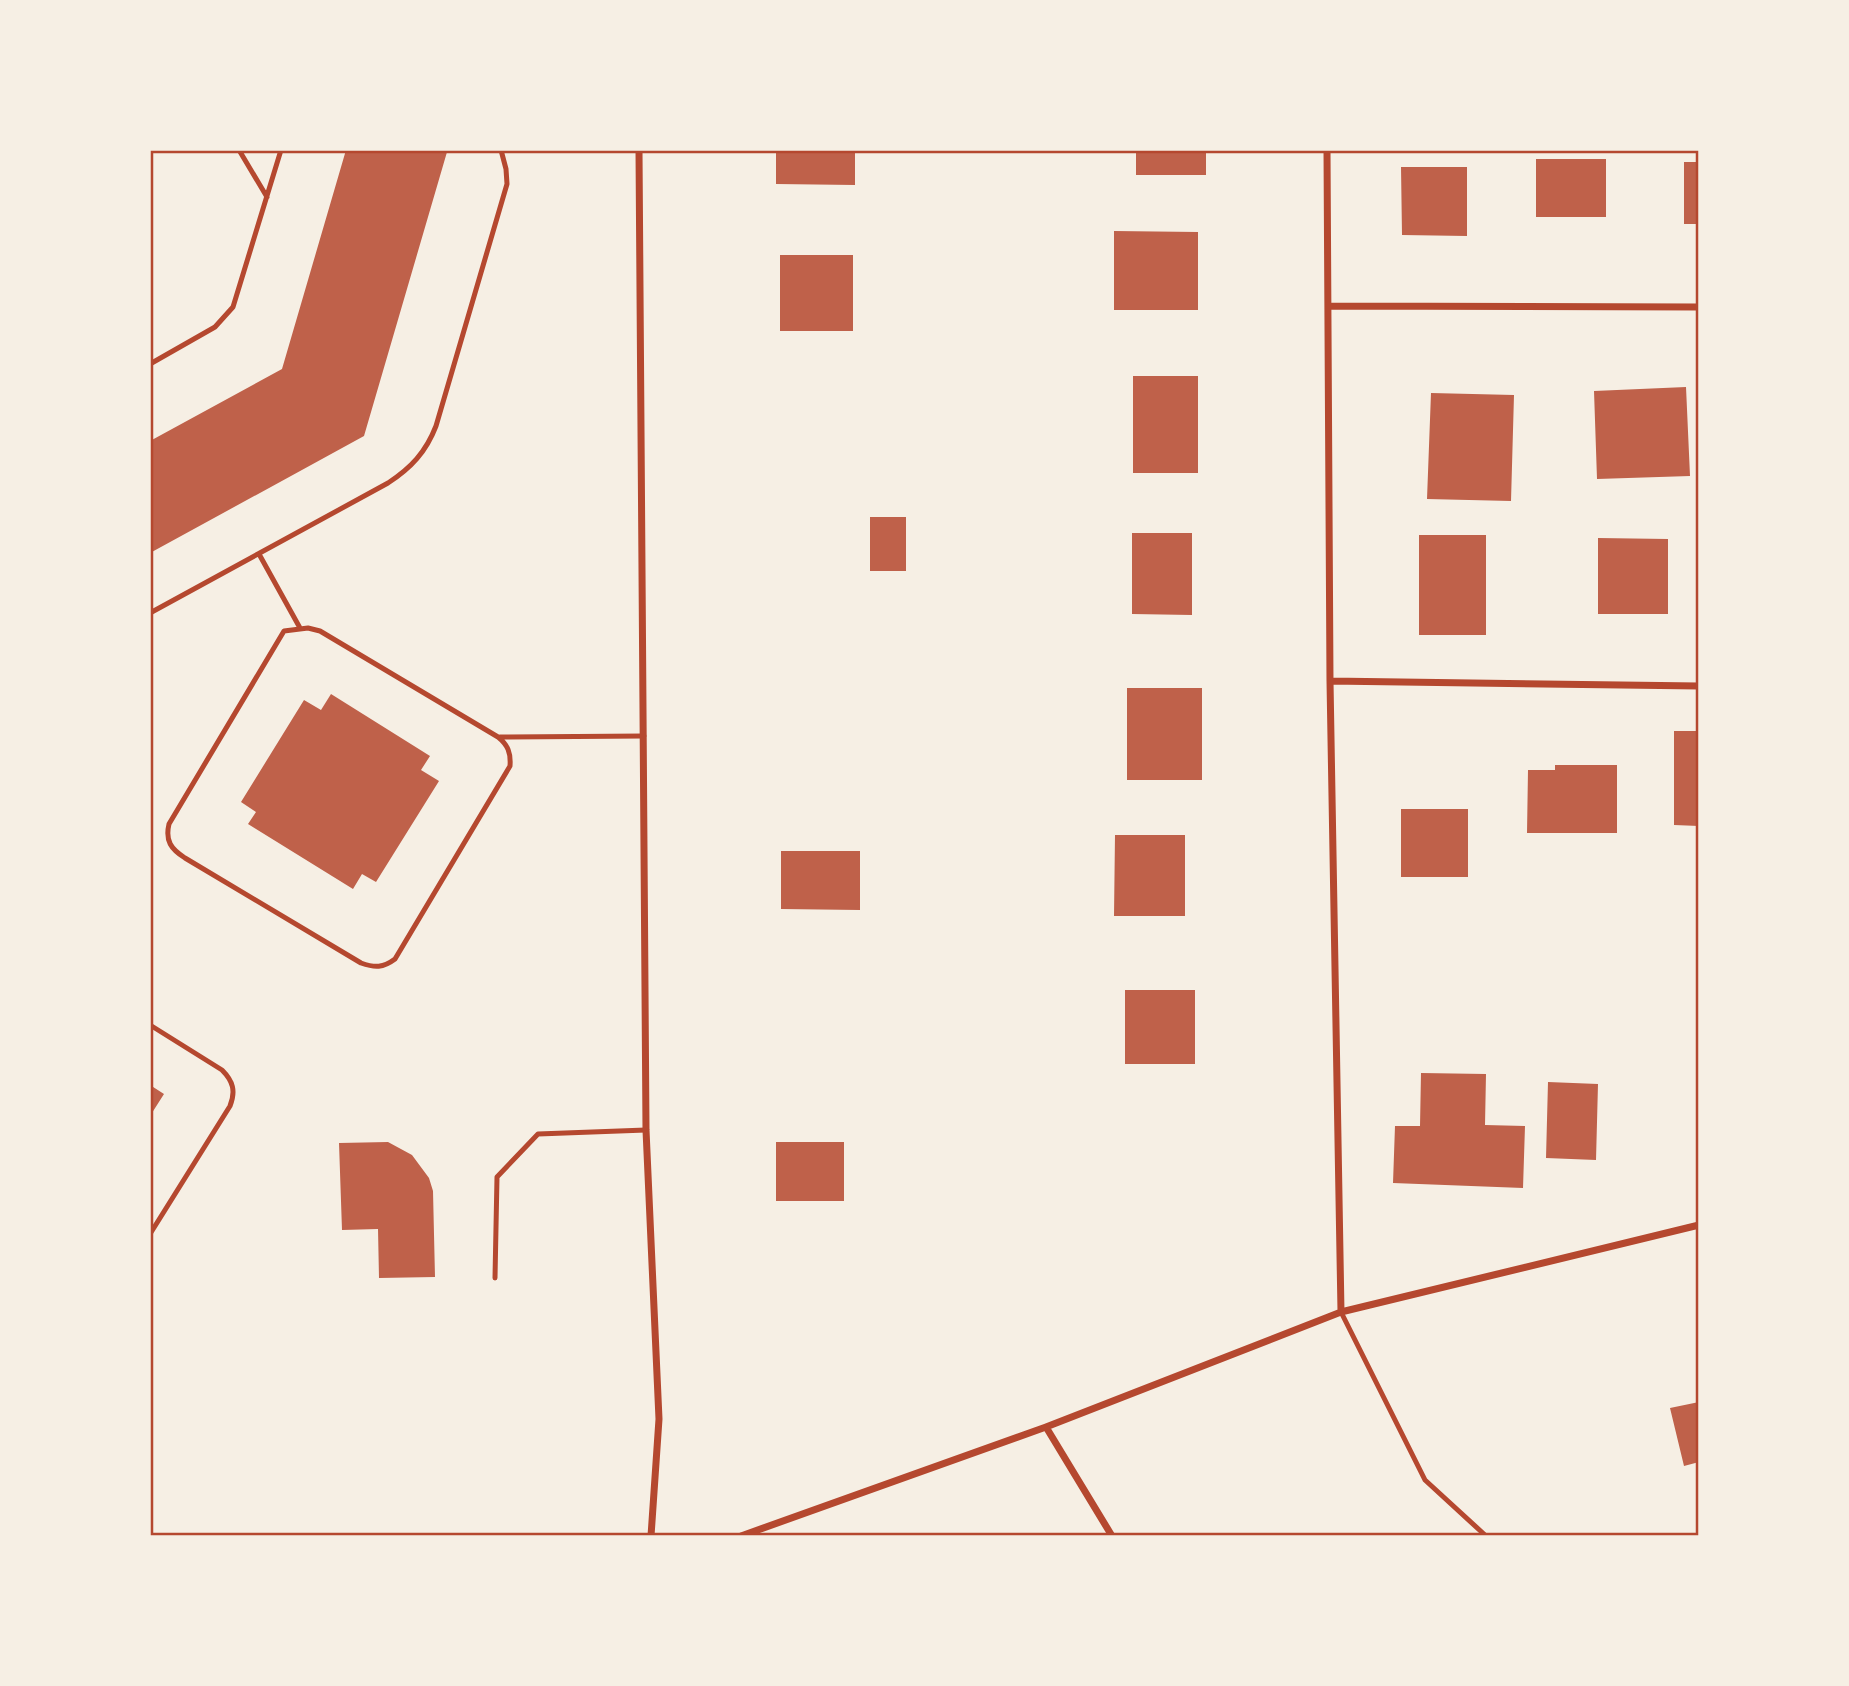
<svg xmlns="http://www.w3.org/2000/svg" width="1849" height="1686" font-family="'Roboto Condensed',sans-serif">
<rect width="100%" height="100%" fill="#f6efe4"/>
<path fill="#bf614a" d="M346,150L447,152L364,436L150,553V441L282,369Z
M776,150H855V185L776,184Z
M1136,150H1206V175H1136Z
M1536,159H1606V217H1536Z
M1684,162H1699V224H1684Z
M1401,167H1467V236L1402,235Z
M1114,231L1198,232V310H1114Z
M780,255H853V331H780Z
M1133,376H1198V473H1133Z
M1686,387L1690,476L1597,479L1594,391Z
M1431,393L1514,395L1511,501L1427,499Z
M870,517H906V571H870Z
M1132,533H1192V615L1132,614Z
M1419,535H1486V635H1419Z
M1598,538L1668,539V614H1598Z
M1127,688H1202V780H1127Z
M331,694L430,756L421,770L439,781L376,882L362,874L353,889L248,824L256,812L241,802L304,700L321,710Z
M1674,731H1699V826L1674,825Z
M1555,765H1617V833H1527L1528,770H1555Z
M1401,809H1468V877H1401Z
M1115,835H1185V916H1114Z
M781,851H860V910L781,909Z
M1125,990H1195V1064H1125Z
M1421,1073L1486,1074L1485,1125L1525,1126L1523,1188L1393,1183L1395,1126H1420Z
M1548,1082L1598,1084L1596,1160L1546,1158Z
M150,1085L164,1094L150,1116Z
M388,1142L412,1155L429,1178L433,1191L435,1277L379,1278L378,1229L342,1230L339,1143Z
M776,1142H844V1201H776Z
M1699,1402V1462L1684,1466L1670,1408Z"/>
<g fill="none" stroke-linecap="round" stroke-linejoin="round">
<path stroke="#b5482f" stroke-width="5" d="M239,150L267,197
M150,364L215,327L233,307L281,150
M259,554L300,628
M150,613L388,483C411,468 426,452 436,426L507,184L506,169L501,150
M308,628L320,631L498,737C508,745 511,753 510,766L395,959C383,968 375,968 361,963L185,858C171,849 165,841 169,824L284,631Z
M500,737L644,736
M150,1025L222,1070C233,1081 236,1091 230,1106L150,1234
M495,1278L497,1177L538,1134L646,1130
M1341,1312L1425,1480L1486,1536"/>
<path stroke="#b5482f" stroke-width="7" d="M639,150L646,1130L659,1419L651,1536
M1327,150L1330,681L1341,1312
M1328,306L1699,307
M1330,681L1699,686
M1046,1427L1112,1536
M741,1536L1046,1427L1341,1312L1699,1225"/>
</g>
<rect width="1849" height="1686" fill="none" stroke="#f6efe4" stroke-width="304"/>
<rect x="152" y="152" width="1545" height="1382" fill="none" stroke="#b5482f" stroke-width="2.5"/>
</svg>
